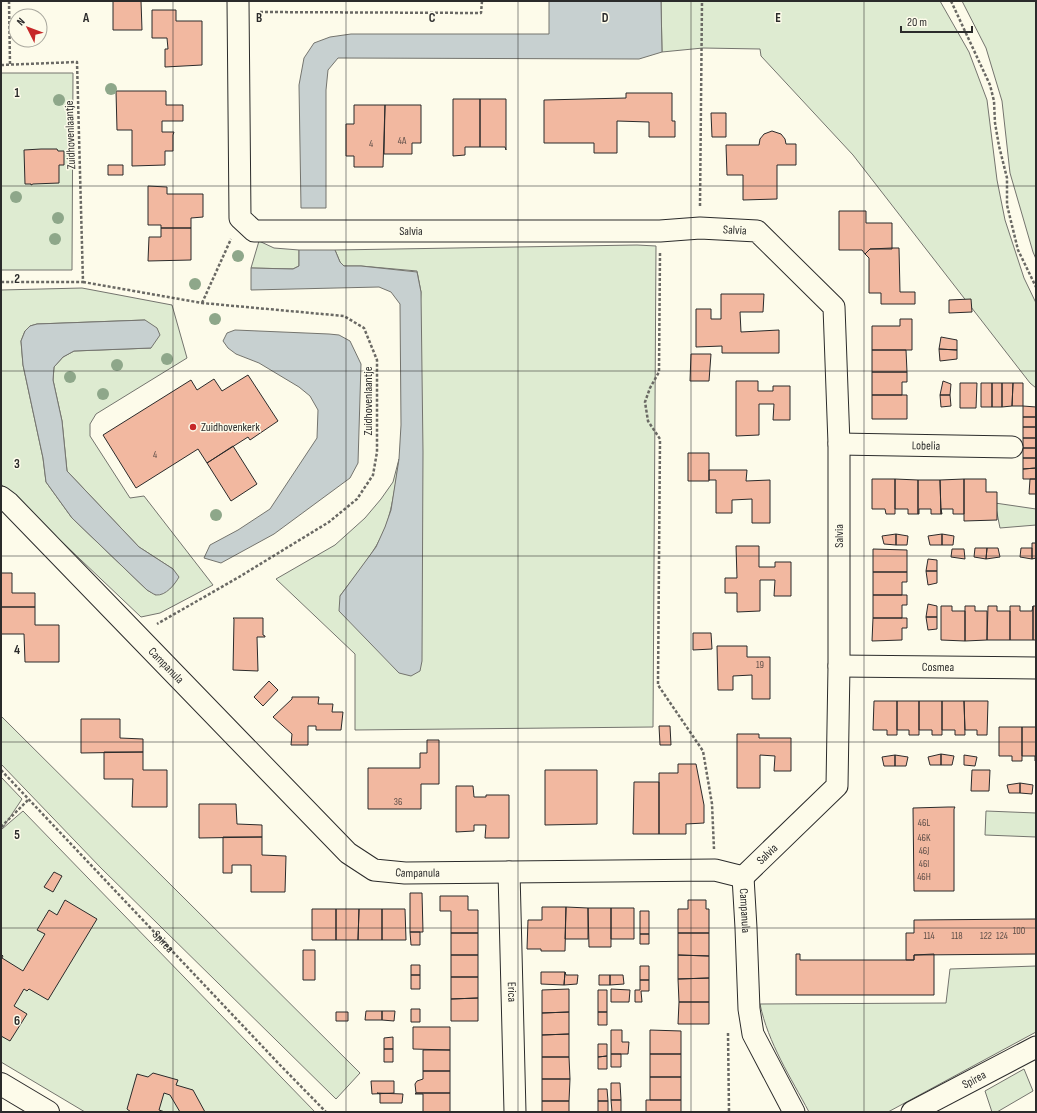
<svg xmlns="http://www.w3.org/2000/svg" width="1037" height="1113" font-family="'Sofia Sans Condensed',sans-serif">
<rect width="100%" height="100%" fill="#fdfbea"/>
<path fill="#deebd1" stroke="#74746e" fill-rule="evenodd" d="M661,1H940L969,52L987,100L997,180L1005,220L1024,278L1036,303V388L1030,383L853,155L761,56L760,49L703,48L662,52Z
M962,1H1036V259L1033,252L1010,173L1002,101L986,48Z
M1,73H73L72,270H1Z
M259,241L274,248L299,250V266L293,269L251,268Z
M637,245L656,246L653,727L355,730V654L276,579L335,545L365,518L381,499L393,482L399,459C396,481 393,505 386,526C376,552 356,574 340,596L399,673L421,292L417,271L361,266H344L340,262L335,250Z
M82,288L172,305L187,358L96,414L90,424V436L130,498L144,496L213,585L160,613L141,617L1,484V290ZM145,320L151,348L74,351L63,357L54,367L53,380L62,421L67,471L139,547L173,569L156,595L147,590L72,518L46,482L43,458L23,365L21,341L25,331L30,326L37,324Z
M995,503L1036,509V525L1000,528Z
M1,716L360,1073L336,1099L101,868L1,764Z
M1,777L22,799L2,829L23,811L315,1112H85L1,1062Z
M986,811L1036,813V837L985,835Z
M1036,966V1032L888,1112H809C791,1078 768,1043 760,1004L946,1003L950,969Z
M1024,1069L1033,1091L997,1112H992L985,1091Z"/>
<path fill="#c7d0d0" stroke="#74746e" d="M549,1H661L662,52L639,59L338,58L328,70L326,90V208H301L299,85L304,58L314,43L330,37L351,34H549Z
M299,250H335L340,262L344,266H361L417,272L421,292L423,452L422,661L420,671L411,676L399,673L339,611L340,596L376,547L385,527L391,510L399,459L401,425L400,304L391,292L379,287L251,290V268L293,269L299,266Z
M145,320L157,328L160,335L151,348L74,351L63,357L54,367L53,380L62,421L67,471L139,547L173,569L179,577C175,584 166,596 156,595C153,594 149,591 147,590L72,518L46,482L43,458L23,365L21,341L25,331L30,326L37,324Z
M235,330L329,334L339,335L350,341L361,364L358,463L350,478L274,534L221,563L204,558L210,545L238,530L270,509L317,438L318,410L310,396L299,387L259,363L236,354L228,348L223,341L227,333Z"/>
<path fill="#f2b8a0" stroke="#2b2b2b" d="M113,1H141L142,30H113Z
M152,10H176V21H202V65L165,67V49H168L167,38H152Z
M116,91H166V105H183V121H162V132H174L173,135V151H165V165L132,166V130H117Z
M626,93H672V121H675V137H649V122L617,121V153H594V143H544V100L626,98Z
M453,99H480V147H465V155L453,156Z
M480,99H506V150L505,147H480Z
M354,105H385L383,167H354V156H346V124H354Z
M385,105H421V143H412V154H384Z
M711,113H726V137H712Z
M772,131L781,134L785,139L786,144H796V165H777V199L743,200V175H727L726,145H759L760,139L764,134Z
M41,149H57L58,151H64V165H59V183L33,184L31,185V184H25L24,150Z
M108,165H123V175H108Z
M148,186L167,187V194H203V217L191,218V228H161V225H148Z
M839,211H866V223H892V249H870L865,254L862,250H839Z
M161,228H191V260L148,261L149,237H161Z
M892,248H899L900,292H915V304H881V293H869V258L865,254L870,249Z
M721,294H764L763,312H740L741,332L779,330V353H722V346L696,347V309H711V319H721Z
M971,299L972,312L949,313V300Z
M900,319H912V350H872V326H900Z
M941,337L957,340V350L939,349Z
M939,349L957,350V359L940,361Z
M872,350H906L907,372H872Z
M691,354H711L709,381H690Z
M872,372H907V382H902V395H872Z
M248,375L278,421L250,440L248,437L207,463L198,449L136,488L103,435L191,380L197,390L214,379L222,391Z
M736,381H758V391H773V386H790V420H773L774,404H759V435L736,436Z
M943,381L951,384L950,395H940Z
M960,383H977L976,408H960Z
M981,383H992V407H981Z
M992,383H1002V407H992Z
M1002,383H1013L1012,406L1002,407Z
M1013,383H1023V406H1012Z
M872,395H907V419H872Z
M940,395H950L951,406L941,407Z
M1023,406L1036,407V417H1023Z
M1023,417H1036V427H1023Z
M1023,427H1036V438H1023Z
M1023,438H1036V448H1023Z
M233,446L257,484L231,501L207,463Z
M1023,448H1036V458H1023Z
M688,453H709V481H688Z
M1023,458H1036V468L1023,469Z
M1036,468V479H1023V469Z
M709,470H747L746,481L770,480V523H752V499L732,500V513H716V480H709Z
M872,479H895V514H886L885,509H872Z
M895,479L918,480V514H908V509H895Z
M964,479H986V492H997V520L964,521Z
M964,479V514H953V509H941L942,514H941L940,480Z
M1030,479H1036V494H1029Z
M918,480H940L941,514H931V509H919V514H918Z
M896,534V545L884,544L882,536Z
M896,534L908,536L907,545H896Z
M942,534V545H930L928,536Z
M942,534L954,536L953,545H942Z
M1032,543H1036V558L1032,559Z
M736,546H759V567H775V562H791V596H774L775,580H760V611L737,612V593H725V578H737Z
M975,548H987L986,559L974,557Z
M987,548H998L1000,557L986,559Z
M1021,548H1032V559L1020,557Z
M873,549L907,550V572H873Z
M952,549H964L965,559L951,557Z
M928,559L937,560V571H926Z
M926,571H937V583L928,585Z
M873,572H907V582H902V595H873Z
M1,573H12V593H35V607H1Z
M873,595H907V605H902V618H873Z
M928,604L937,606V617H926Z
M941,606H952V611H965V641L941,640Z
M965,606H975V611H987V640L965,641Z
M988,606H997V611H1010V640H987Z
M1010,606H1020V611H1032L1033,606V640H1010Z
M1033,606H1036V640H1033Z
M1,607H35V625H59V662H25L24,634H1Z
M926,617H937V629L928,630Z
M233,618H263V635L265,636V637H257L258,671L233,670L234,619Z
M873,618H907V628H902V640L872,641Z
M693,633H711L712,649L693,650Z
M717,646H747V657H770V699H752V675L733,676V690H718Z
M269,681L278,690L263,706L254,697Z
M292,697H319L318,704H333L332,712H343L341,730H316V726H308V745H291L292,734L273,717L292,699Z
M874,701H897V735H887V730H873Z
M897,701H919V735H909V730H897Z
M919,701H942V735H932V730H919Z
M942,701H964L965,735H955V730H942Z
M964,701H988L987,735H977V730H965Z
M81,719H120V738L143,739V752L81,753Z
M659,726H670L671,745H660Z
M999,727H1022V761H1012V756H999Z
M1022,727H1036V761H1035V756H1022Z
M737,734H759V738H791V771H774L775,756L760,755V788H737Z
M427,740H439V784H421V809H368V768H420V753H427Z
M104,752H143V770H167V807H132L133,779H104Z
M941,754V765H930L928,757Z
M941,754L954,756L952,765H941Z
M895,755V766H884L882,757Z
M895,755L908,757L906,766H895Z
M964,755L977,757L975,766L964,765Z
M678,764H696L704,805V823L686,824V834H659V773H678Z
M545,770H597V824L545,825Z
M972,770H990L989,791H971Z
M634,782H659V834H633Z
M1020,783L1033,785L1032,794L1020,793Z
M1020,783V793H1009L1007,785Z
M456,786H473L474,797H486V795H509V838H485L486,825H474V831L456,832Z
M199,804H236L237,824L262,825V837L199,838Z
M948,807H955L954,809V891H914L913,808Z
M223,837H262V855L286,856L285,892H251V865H232V873H223Z
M54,872L62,876L53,892L44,887Z
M410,893H422L423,932H410Z
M440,896H468V910H478V933H451V911H440Z
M65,900L97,919L48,1000L29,989L27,991L24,989L14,1006L27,1014L10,1041L1,1036V954L3,956L2,958L23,971L45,934L37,930L49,910L57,915Z
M688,900H706V909H709V933H678V909H688Z
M542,907H566L565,951H541V949H527L528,920H542Z
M566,907L588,908V939H565Z
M588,908H611V947H589Z
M611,908H634V939H611Z
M312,909H336V940H312Z
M336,909H359L358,940H336Z
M359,909H382V940H358Z
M382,909H405L406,940H382Z
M640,911H649V934H640Z
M1036,919V954L914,955V960H906V933H914V920Z
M410,932H420V945H411Z
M451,933H478V955H451Z
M678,933H709V956L678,955Z
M640,934H649V944H640Z
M303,950H315V980H303Z
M796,954H800V960H914V955L934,954V995H796Z
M451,955H478V977H451Z
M678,955L709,956V978L678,979Z
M411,965H420V975H411Z
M640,966H649V980H640Z
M541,972H565L564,985L541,984Z
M565,972L566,975H578L577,984L564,985Z
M411,975H420V989H411Z
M599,975H610V985H599Z
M610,975H623L624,984L610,985Z
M451,977H478V998L451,999Z
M709,978V1002H679L678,979Z
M640,980H649V991H641L642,1002H635V990H640Z
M569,989V1012L542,1013V990Z
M611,989L630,990L629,1002H611Z
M598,990H607V1012H598Z
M478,998V1021H451V999Z
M679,1002H709V1024H678Z
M411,1009H420V1022H411Z
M366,1011H382V1020H365Z
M382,1011H395L394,1021L382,1020Z
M336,1012H348V1021H336Z
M569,1012V1034L542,1035V1013Z
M598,1012H607V1025H598Z
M413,1027H450V1050L413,1049Z
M611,1030H622V1042H629L628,1054H611Z
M650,1030L681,1031V1054H650Z
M569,1034V1057H542V1035Z
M393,1037V1049H384V1038Z
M598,1044H607V1056L598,1057Z
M384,1049H393V1062H384Z
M423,1050H450V1071H423Z
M611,1054H621V1067H611Z
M650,1054H681V1077H650Z
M607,1056V1069H598V1057Z
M542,1057H569L570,1079H542Z
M423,1071H450V1093H416L415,1084L417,1081L423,1079Z
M153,1073L178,1080L176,1085L193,1090L205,1112H180L170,1095L164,1093L159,1110L165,1112H131L127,1109L137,1074L148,1077Z
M650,1077H681V1100H650Z
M542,1079H570L569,1101H542Z
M371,1081H394V1093L372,1094Z
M611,1083H620L621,1100H611Z
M598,1089H607L608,1101H598Z
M377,1093L403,1094L402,1103H380V1094Z
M416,1093H450V1112H423V1094H415Z
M611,1100H621V1112H612Z
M646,1100H681V1112H646Z
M542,1101H569V1112H542Z
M598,1101H608V1112H598Z"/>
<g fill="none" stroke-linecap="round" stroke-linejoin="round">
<defs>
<g id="minor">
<path id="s2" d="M238,1L240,218L254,231H660L700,228L757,231L834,307L839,444V666L837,786L743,877"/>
<path id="s3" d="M839,444L1012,447"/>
<path id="s4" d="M1,497L9,503L348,853L374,870L405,873L715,870L743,877L746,928L749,1009L753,1034L794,1112"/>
<path id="s5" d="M839,666L1036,668"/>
<path id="s6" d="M509,872L515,1112"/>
<path id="s7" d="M912,1112L1036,1047"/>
</g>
<path id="tertiary" d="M1,1084L48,1112"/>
</defs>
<use href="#minor" stroke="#2b2b2b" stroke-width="23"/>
<use href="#tertiary" stroke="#2b2b2b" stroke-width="24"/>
<g stroke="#6a6964" stroke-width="2.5" stroke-dasharray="3 2" stroke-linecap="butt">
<path d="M9,1L10,65"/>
<path d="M951,1L990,85L994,101L995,123L999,146L1007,178V205L1018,250L1036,287"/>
<path d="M260,12L481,13L482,1"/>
<path d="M1,65L77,62L83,282H1"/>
<path d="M700,206L702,1"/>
<path d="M660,253L659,372L650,388L645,402L648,421L660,439L658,685L703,751L712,804L714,849"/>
<path d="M83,282L202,303L344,316L364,328L377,360V452L373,475L357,499L329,522L239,577L157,624"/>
<path d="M202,303L231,239"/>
<path id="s1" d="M1,770L280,1065L326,1112"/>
<path d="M1,827L29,799"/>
<path d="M728,1033L729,1112"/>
</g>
<use href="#minor" stroke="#fdfbea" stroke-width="21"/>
<use href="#tertiary" stroke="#fdfbea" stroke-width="22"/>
</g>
<g fill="#8ea78a">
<circle cx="111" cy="89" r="6"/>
<circle cx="59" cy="100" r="6"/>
<circle cx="16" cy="197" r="6"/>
<circle cx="58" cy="218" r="6"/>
<circle cx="55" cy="239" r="6"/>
<circle cx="238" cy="256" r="6"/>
<circle cx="195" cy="284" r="6"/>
<circle cx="215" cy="319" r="6"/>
<circle cx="167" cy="359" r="6"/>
<circle cx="117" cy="365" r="6"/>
<circle cx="70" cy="377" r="6"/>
<circle cx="103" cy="394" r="6"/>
<circle cx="216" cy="515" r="6"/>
</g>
<path fill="none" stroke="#2b2b2b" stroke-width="1" stroke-opacity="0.55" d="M173,1V1112M346,1V1112M518,1V1112M691,1V1112M864,1V1112M1,186H1036M1,371H1036M1,556H1036M1,742H1036M1,928H1036"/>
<circle fill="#c62828" stroke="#fdfbea" stroke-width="1.5" cx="193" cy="427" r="4"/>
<g text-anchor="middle" stroke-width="3" stroke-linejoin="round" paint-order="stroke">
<g font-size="10" fill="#5d4e48">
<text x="402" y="144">4A</text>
<text x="371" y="147">4</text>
<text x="155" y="458">4</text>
<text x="760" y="668">19</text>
<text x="398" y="805">36</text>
<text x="924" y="826">46L</text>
<text x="924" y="841">46K</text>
<text x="924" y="854">46J</text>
<text x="924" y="867">46I</text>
<text x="924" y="880">46H</text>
<text x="1019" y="934">100</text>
<text x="929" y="939">114</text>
<text x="957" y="939">118</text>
<text x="986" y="939">122</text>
<text x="1002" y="939">124</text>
</g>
<g font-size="12" fill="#2b2b2b" stroke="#fdfbea">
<text transform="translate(70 135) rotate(-92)" y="4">Zuidhovenlaantje</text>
<text dy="4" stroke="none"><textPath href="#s2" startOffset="717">Salvia</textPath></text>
<text dy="4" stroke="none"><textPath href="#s2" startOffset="393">Salvia</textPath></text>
<text transform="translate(368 401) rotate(-90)" y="4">Zuidhovenlaantje</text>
<text dy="4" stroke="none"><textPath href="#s3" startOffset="87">Lobelia</textPath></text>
<text transform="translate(839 536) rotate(-90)" y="4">Salvia</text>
<text dy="4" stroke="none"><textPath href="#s4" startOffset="236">Campanula</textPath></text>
<text dy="4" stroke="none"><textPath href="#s5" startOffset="99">Cosmea</textPath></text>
<text transform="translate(767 854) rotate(-44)" y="4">Salvia</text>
<text dy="4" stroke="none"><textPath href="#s4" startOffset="572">Campanula</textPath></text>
<text dy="4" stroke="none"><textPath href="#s4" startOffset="932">Campanula</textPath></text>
<text dy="4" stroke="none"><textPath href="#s1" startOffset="236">Spirea</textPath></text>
<text dy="4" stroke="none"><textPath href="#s6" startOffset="120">Erica</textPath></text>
<text dy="4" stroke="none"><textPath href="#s7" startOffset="70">Spirea</textPath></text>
</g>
<g font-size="12" fill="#2b2b2b" stroke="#fdfbea" text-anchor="start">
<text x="201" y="431">Zuidhovenkerk</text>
</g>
</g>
<g font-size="13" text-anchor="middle" font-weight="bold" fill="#2b2b2b" stroke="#fdfbea" stroke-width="3" stroke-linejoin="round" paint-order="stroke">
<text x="86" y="22">A</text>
<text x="259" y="22">B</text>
<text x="432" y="22">C</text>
<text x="605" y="22">D</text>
<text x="778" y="22">E</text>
<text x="17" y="97">1</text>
<text x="17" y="283">2</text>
<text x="17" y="468">3</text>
<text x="17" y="654">4</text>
<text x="17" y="839">5</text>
<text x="17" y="1025">6</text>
</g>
<rect width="1037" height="1113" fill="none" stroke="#2b2b2b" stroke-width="4"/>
<g transform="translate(28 28) rotate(312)"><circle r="19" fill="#fdfbea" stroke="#a9a89e"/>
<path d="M0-3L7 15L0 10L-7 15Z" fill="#c62828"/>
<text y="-6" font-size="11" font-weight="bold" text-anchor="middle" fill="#2b2b2b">N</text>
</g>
<path d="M901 26v6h71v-6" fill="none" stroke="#2b2b2b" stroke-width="2"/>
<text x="907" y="26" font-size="12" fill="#2b2b2b" stroke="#fdfbea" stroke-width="3" paint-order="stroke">20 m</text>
</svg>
